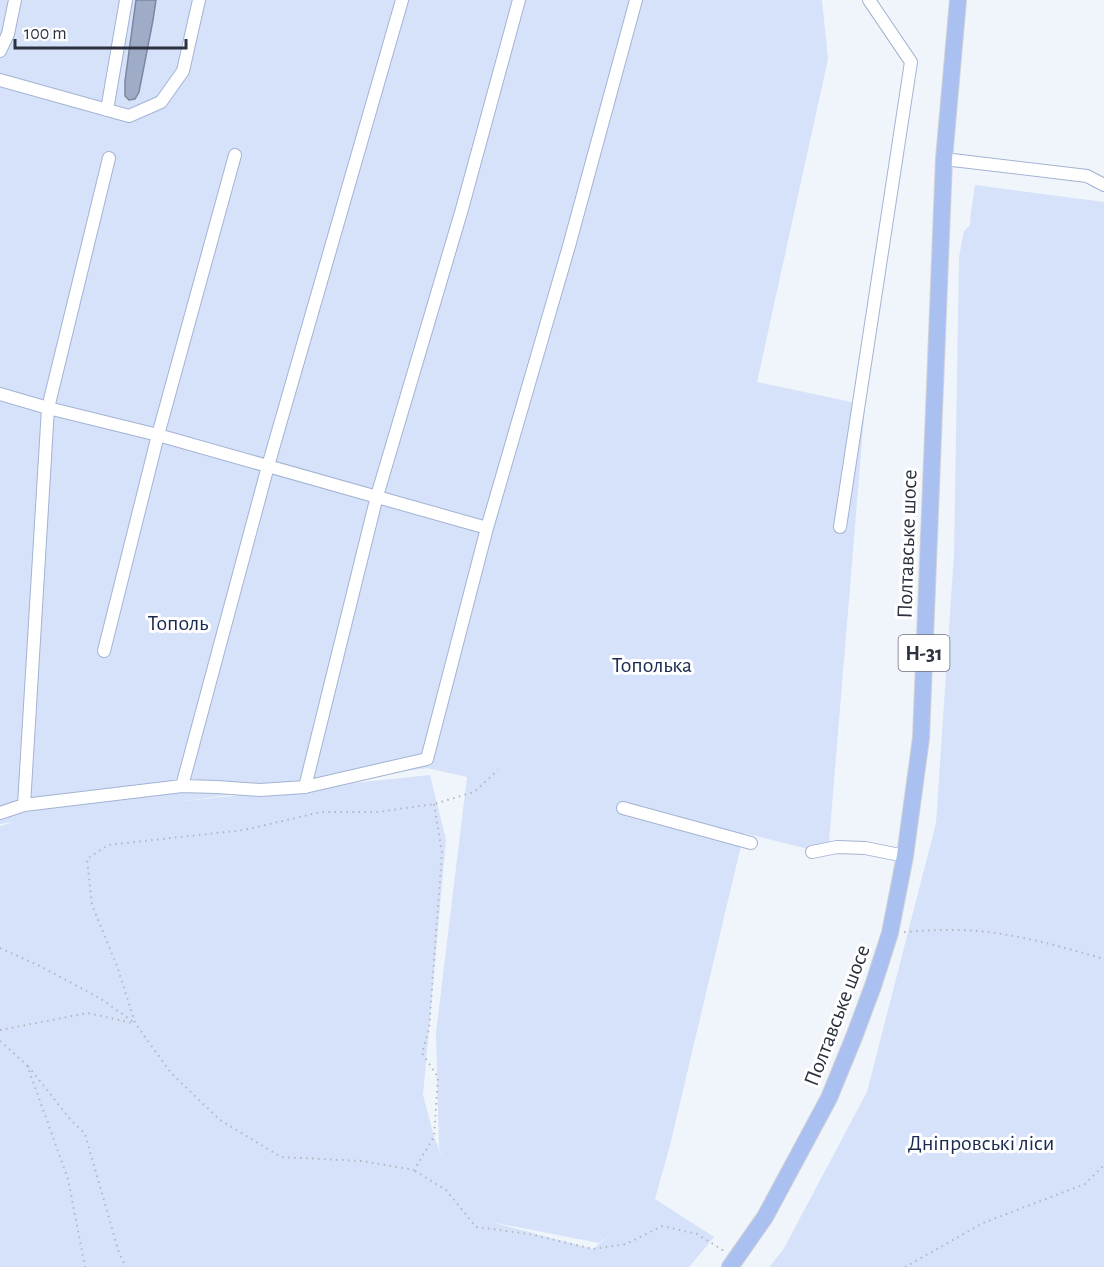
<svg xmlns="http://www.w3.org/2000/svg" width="1104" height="1267" font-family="'Alegreya Sans',sans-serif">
<rect width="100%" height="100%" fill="#f0f4fb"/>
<path fill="#d6e2f9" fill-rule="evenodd" d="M0,0H822L828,59L757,382L865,405L828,854L744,833L670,1145L655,1199L714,1237L689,1267H0V826L14,822L0,824ZM427,768L467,777L436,1033L439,1147L443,1159L434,1137L423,1095L446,840L430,775L184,801ZM491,1222L599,1243L614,1231L593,1249Z
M975,185L1104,202V1267H769L783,1250L867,1092L936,823L954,555L959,257L964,231L970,225L971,212Z"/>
<path fill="#9facc8" stroke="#7c879f" stroke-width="1.5" d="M136,0H156L153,20L139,92L135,99L129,100L125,96V81Z"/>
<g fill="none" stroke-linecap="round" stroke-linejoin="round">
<defs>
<path id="minor" d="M0,51L8,34L15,0
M0,80L129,116L161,102L183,71L199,0
M107,110L126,0
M944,159L1087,176L1104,185
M0,394L48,408L158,435L487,528
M840,527L911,62L869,0
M104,651L158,435L235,155
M182,786L268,466L402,0
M305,787L377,496L462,209L519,0
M24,805L48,408L109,158
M623,808L751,843
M0,813L24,805L182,786L217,787L260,790L305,787L427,759L487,528L569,246L636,0
M812,852L837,847L865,848L905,856"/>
<path id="major" d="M730,1267L765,1217L829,1098L854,1037L873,986L890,933L905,856L921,738L944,159L958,0"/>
</defs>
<use href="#minor" stroke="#a3b3d3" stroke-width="14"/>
<use href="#major" stroke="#d0d2d5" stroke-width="18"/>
<path stroke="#b2b6bf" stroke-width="2" stroke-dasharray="1.5 4.5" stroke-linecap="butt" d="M434,804L442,853L429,1029L422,1053L438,1077L434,1137L414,1170L362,1161L281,1157L220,1120L171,1073L135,1023L117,966L92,905L87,859L108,845L244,830L321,812H378L434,804L474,792L498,770
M904,932C929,930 954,929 978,931C1021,935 1063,947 1104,959
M0,948L40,966L101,999L135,1023
M0,1030L88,1013L132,1023
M0,1041L27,1065L68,1179L85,1267
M28,1066L70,1119L85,1134L119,1253L126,1267
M415,1171L446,1190L476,1227L529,1234L593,1249L626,1244L662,1226L697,1234L724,1251
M905,1267L983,1223L1085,1184L1104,1165"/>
<use href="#minor" stroke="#fff" stroke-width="12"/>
<use href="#major" stroke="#aac0f1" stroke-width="16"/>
</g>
<g text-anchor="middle" stroke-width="6" stroke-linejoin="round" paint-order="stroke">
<rect fill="#fff" stroke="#6b6f78" stroke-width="1.5" x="898.5" y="635" width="51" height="36" rx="4.5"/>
<g font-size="21" font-weight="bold" fill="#2b313e">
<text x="924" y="660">Н-31</text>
</g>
<g font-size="22" fill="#2b313e" stroke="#fff">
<text transform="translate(906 544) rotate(-88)" y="8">Полтавське шосе</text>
<text transform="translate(836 1015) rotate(-69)" y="8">Полтавське шосе</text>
</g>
<g font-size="22" fill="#1a2a50" stroke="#fff">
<text x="178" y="630">Тополь</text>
<text x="652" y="672">Тополька</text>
<text x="981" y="1150">Дніпровські ліси</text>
</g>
</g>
<path d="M15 39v9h171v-9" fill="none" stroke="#2b313e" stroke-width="3"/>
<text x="24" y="39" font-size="18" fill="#2b313e" stroke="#ffffff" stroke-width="4.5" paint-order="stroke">100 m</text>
</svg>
